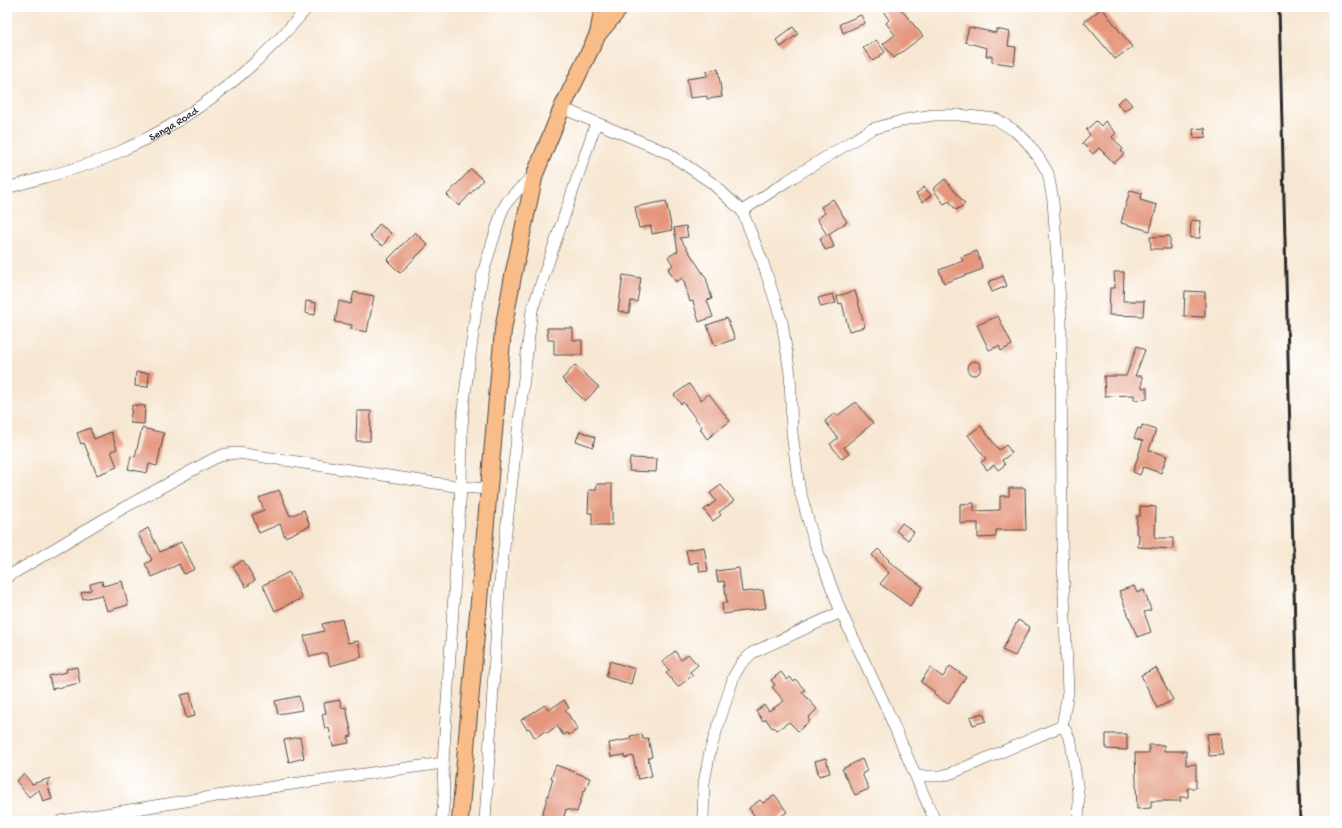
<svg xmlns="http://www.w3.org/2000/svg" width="1342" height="828" font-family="'Gochi Hand',sans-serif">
<rect width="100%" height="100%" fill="#fff"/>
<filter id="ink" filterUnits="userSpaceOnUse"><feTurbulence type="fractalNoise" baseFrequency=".025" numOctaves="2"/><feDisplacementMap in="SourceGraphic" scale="8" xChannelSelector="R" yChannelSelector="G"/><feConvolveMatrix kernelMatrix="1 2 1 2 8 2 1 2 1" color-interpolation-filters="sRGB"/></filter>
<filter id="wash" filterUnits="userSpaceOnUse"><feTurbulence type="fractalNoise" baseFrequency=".012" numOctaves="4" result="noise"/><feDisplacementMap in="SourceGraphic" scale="16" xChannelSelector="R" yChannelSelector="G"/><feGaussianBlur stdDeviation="0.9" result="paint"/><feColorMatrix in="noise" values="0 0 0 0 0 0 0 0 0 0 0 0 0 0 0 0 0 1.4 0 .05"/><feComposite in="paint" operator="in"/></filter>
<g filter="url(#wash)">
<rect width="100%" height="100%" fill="#f7e7d2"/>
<g id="blocks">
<path fill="#e4957b" d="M889,7H899L923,36L894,58L883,44L895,35L886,23L889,20L883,11Z
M1102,8L1132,47L1115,59L1084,22Z
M861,15L865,23L843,33L840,24Z
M793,27L798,34L781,47L776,40Z
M969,27L996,33V29L1010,32L1008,46L1016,47L1014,65L992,62V56H986L987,48L965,42Z
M876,40L885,52L873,61L863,48Z
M718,69L722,97L707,99V96L690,98L687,79L707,76V71Z
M1125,97L1132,105L1124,111L1117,103Z
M1096,121L1101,126L1105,121L1116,133L1112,137L1123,149L1121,151L1124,154L1114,163L1099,148L1093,154L1082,143L1090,135L1086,130Z
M1205,128L1206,137L1194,138L1193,129Z
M471,169L483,180L459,206L447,195Z
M945,179L965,204L956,210L949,201L944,204L933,189Z
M924,187L931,195L923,202L916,194Z
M1130,190L1142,193L1140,200L1157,205L1150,231L1121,223Z
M833,199L847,222L827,235L817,219L825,213L821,207Z
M666,201L672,230L652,234L651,226L639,228L635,207Z
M1191,220L1201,221L1200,238H1190Z
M379,224L391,233L383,246L370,237Z
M686,226L688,237L680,238L706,278L712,299L707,300L713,317L699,322L693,301L690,302L683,278L676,282L668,269L673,265L668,257L678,251L674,228Z
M415,232L428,245L400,273L387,260Z
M829,234L834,247L825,250L820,238Z
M1170,236V249H1151L1150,237Z
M977,251L983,269L944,283L939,270L963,261L961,257Z
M1114,272H1124L1123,301H1144L1143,316L1109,315L1110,288H1115Z
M623,275L641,278L637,302L631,301L629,313L618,311Z
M1003,276L1007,286L992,292L988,282Z
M855,291L865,327L849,331L842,303L839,304L837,296Z
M1185,291L1205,292V317L1184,316Z
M354,292L374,296L367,332L351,329L352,325L335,322L339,301L351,304Z
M833,294L836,303L821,307L818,298Z
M306,301L316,303L315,315L305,313Z
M998,316L1012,345L1001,351L999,346L989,350L977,325Z
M727,318L735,339L715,346L707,325Z
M547,328H573V340H582V355H554V340H548Z
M1137,346L1145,350L1135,376H1142V388H1147V399L1134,400V395L1105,396L1104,376H1126Z
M967 368a7 7 0 1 1 14 0a7 7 0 1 1-14 0Z
M575,365L599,387L585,401L562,379Z
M136,372L149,373L148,387L135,386Z
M689,384L701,400L709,394L730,421L707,439L700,429L702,427L683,402L681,404L674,395Z
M856,402L873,423L844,447L849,454L842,459L830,444L838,438L825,421L835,413L837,416Z
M132,405L145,406L144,424L130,423Z
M357,411H371L370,441H356Z
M1142,425L1156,430L1149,450L1167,456L1161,473L1143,467L1140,475L1133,472L1143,441L1134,438L1138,428L1141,429Z
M981,426L999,450L1006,445L1012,453L1002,460L1005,465L998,470L994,465L987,470L981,462L986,459L968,435Z
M90,428L94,439L111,432L117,449L111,451L117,467L97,475L84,443L81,444L77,433Z
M142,428L164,433L157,466L149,464L147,473L128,469L131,456L135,457Z
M580,431L595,437L593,447L576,441Z
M630,458L657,459L656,472L629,471Z
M597,484H612V525H592V513H588L589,490H596Z
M721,485L734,501L719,512L721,515L713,521L704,510L716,501L710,493Z
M1009,488H1025L1026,530H996V537L978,538V523H960V504L974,503V511L1000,510V496H1009Z
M279,490L290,516L304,510L310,526L285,537L280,524L259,533L252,515L264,510L259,498Z
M1140,506L1156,507L1155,538H1173V549L1138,547L1139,534H1136L1137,516H1140Z
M902,523L914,532L908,540L896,531Z
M148,528L160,552L181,542L195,569L184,574L179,564L152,577L145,564L152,560L138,534Z
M704,547L708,571L700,572L698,562L689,564L686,550Z
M878,549L889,560L888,561L923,587L910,606L880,584L889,573L872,555Z
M243,560L255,580L246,587L233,567Z
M739,568L742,592L763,590L766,608L723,614L722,603H727L724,581L718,582L716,571Z
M289,572L302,598L275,611L263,585Z
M102,581L103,586L122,581L128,605L107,611L102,595L83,599L81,593L91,590L90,584Z
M1134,586L1137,593L1144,590L1151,610L1144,612L1151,632L1137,637L1119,591Z
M342,619L348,643L358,641L362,657L330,666L326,653L310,657L304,636L324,631L322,624Z
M1018,620L1030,627L1015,656L1002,650Z
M675,651L681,660L688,654L698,665L690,672L693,675L678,687L666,673L669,670L662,662Z
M610,661L635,669L631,684L606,677Z
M950,666L966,677L948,704L933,694L935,692L921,682L930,668L943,677Z
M77,667L80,683L52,689L49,676L67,672L66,669Z
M1156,668L1173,700L1157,708L1141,675Z
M781,672L787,680L790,677L794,682L796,680L805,690L802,692L817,709L808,718L810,721L798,731L789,722L777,730L774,727L772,728L766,719L763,721L756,711L764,705L769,711L784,701L772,687L775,685L771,680Z
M190,693L195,716L186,718L181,695Z
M299,696L302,710L278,714L275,701Z
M340,700L342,708L346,707L352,736L348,737L349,743L333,746L329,728L325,729L322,714L326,713L324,703Z
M564,700L569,708L565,710L578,729L569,735L567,733L563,735L557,726L547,733L545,731L535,738L529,728L527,729L521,720L545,705L549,710Z
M983,713L986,721L973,725L970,717Z
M1221,733L1223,755L1209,756L1207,734Z
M642,734L643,739L648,738L652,757L648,758L652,776L638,779L633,756L625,758L624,755L611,757L609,743L631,739L630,736Z
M1106,734H1127V750L1106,749Z
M300,737L304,758L289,762L284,740Z
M1149,745H1164V751H1186V765L1196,764V788H1188V797H1180L1181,801H1151V808L1137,809L1135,753H1149Z
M826,758L830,773L819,776L815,761Z
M862,759L867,771L862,774L869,789L855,795L842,769Z
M556,765L590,778L585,791L584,790L577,812L566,809L563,821H540L553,779L551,778Z
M24,774L32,784L51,778L47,783L52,799L43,802L39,789L29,797L16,781Z
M775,795L787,812L774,821H758L749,808L760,800L763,803Z"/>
</g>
</g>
<g filter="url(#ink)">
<use href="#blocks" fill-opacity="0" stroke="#4a4744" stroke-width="1"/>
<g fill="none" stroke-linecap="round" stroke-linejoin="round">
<defs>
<g id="minor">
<path d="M562,108L668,153L712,183L742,211L762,260L782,322L790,374L792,433L799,487L814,541L841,612L885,705L935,821"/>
<path id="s1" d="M7,188C40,178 74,170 106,158C116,154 126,148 136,144C203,111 260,64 308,7"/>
<path d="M742,211L787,181L872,129L908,119L934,115H959L996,119L1015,131L1027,142L1039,158L1048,173L1053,201L1061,316L1062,545L1068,692L1062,726L952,773L941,776H916"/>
<path d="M7,577L118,511L213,459L225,454L238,453L461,487L489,489"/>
<path d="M1062,726L1066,731L1071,742L1079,800L1078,821"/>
<path d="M61,821L285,785L443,763"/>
<path d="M442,821L444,796L443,763L461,487L462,427L464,401L476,311L483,273L502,211L507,202L515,193L535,174"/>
<path d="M485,821L499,591L532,310L596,123"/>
<path d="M703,821L704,783L710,751L734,676L741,664L752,653L841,612"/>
</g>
<path id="highway" d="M599,33L621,7
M460,821L466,748L503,330L513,276L535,174L562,108L598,34L603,7"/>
</defs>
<use href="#minor" stroke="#4a4744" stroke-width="12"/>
<use href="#highway" stroke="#4a4744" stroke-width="18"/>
<use href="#minor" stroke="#fff" stroke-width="11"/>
<use href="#highway" stroke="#f8bd89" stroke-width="16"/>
<path stroke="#2b2b2b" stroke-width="3" d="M1279,7L1300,821"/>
</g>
</g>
<g text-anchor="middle" stroke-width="3.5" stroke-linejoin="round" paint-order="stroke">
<g font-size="11" fill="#2b2b2b" stroke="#fff">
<text dy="4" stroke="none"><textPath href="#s1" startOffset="179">Senga Road</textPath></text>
</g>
</g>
<rect width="1342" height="828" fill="none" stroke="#fff" stroke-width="24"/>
</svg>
